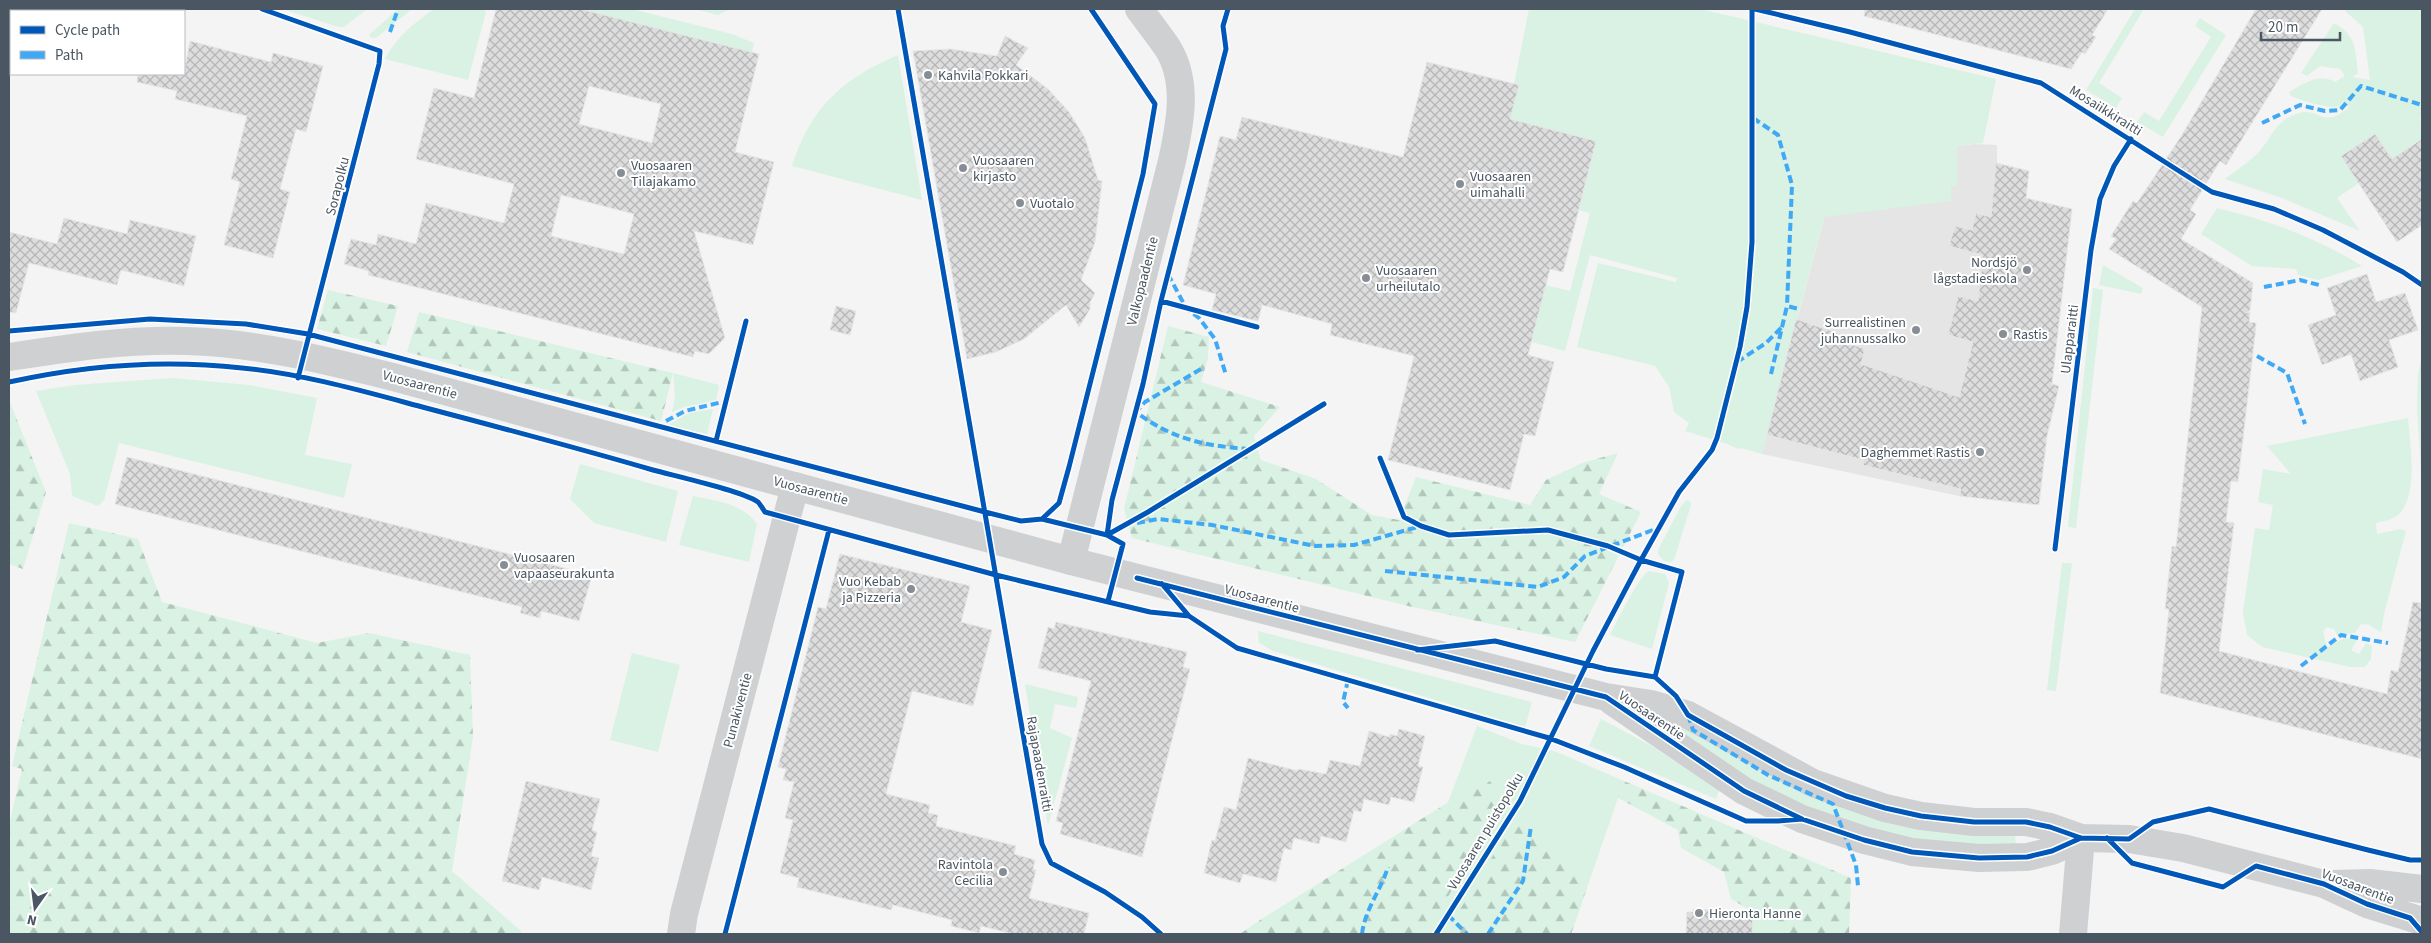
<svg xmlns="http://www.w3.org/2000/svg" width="2431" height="943" font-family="'Source Sans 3',sans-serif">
<defs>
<pattern id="forest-firs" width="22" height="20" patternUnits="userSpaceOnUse" patternTransform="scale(1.25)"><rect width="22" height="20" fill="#d9f2e3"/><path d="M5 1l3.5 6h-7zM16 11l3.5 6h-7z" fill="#b2c7bb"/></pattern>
<pattern id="building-cross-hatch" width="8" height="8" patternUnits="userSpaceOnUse" patternTransform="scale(1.25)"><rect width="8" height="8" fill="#ddddde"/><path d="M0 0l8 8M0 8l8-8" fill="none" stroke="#b5b6b7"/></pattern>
</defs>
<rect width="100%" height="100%" fill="#f4f4f4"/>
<path fill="#e6e5e6" d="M1975,144L1997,145V163L2029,171L2026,198L2072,209L2052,384L2059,386L2051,420L1959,496L1762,454L1839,161Z"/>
<path fill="#d9f2e3" d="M283,9H367L344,27H338Z
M398,9H412L376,38H371L369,35Z
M433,9H484L486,12L468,80L385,59C397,36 414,24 433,9Z
M580,9H632L732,34L754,43L752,52Z
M694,9H731L718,15Z
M1529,9H1701L1996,79L1983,143L1957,146V186H1951V201L1824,217L1762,454L1741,448L1738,449L1727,444L1685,431L1689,423L1674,412L1669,387L1655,366L1577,347L1598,263L1676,282L1677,278L1590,255L1565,351L1532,342L1546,285L1570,291L1590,213L1578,210L1596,141L1510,119L1514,84Z
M2135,9H2144L2099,83L2122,98L2116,108L2086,90Z
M2346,9H2422V116H2420L2422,148L2417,142L2392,159L2375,134L2341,156L2359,183L2337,198L2360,231L2282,198L2225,179C2235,171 2246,164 2256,155C2273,138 2273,121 2299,113C2319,107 2323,130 2349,107L2342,103L2341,106C2328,110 2304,101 2291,96L2289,92C2303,84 2320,72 2335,82L2345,76L2340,69L2320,66L2307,76L2301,73L2334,23C2357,36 2355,49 2358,73L2352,77L2370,80L2363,27L2345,11Z
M2200,18L2226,35L2163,137L2137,122L2144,112L2159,121L2211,37L2195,26Z
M898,55L922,200L792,166C810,108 843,78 898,55Z
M2217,208C2268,220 2317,238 2362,266L2318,280L2298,275L2296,269L2252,266L2201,234Z
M2103,265L2143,288L2141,294L2099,285Z
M2093,288L2103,290L2076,528L2068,527Z
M2422,354V485L2417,408L2418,374Z
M673,373L719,385L716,400L684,407L672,412L675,397Z
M172,378L249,385L317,398L305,455L352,464L344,498L119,443L104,500L98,506L72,496L70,474L36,391L75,385Z
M713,409L707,434L668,425L689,413Z
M2408,418C2410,443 2419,497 2398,515C2391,520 2384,521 2376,523L2377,534L2400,529L2406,531L2385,610L2381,632L2369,625L2361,624L2355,633L2337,635L2334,629L2327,627L2323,631L2327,648C2337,642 2345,635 2357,640L2351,650L2359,654L2366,643L2372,646L2371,659L2365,667H2350L2262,647L2247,635L2243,612L2255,528L2269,530L2273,505L2258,502L2263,469L2291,474L2267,446Z
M580,464L678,491L666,542L594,523L570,499Z
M693,496C717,501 742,503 757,524L749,562L679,545Z
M1687,500L1690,501L1691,505L1674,560L1671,562L1664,561L1658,554L1659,548L1681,506Z
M2062,563H2072L2056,691L2047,690Z
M1649,571L1665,574L1669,583L1652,649L1610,635C1617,622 1638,577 1649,571Z
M1258,631L1532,702L1525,727L1273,651L1259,643Z
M632,653L680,665L658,752L610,740Z
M1025,684L1078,697L1076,708L1055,704L1050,728L1072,738L1048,826Z
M1601,719L1650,745L1719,790L1716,799L1589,746Z
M1675,719L1766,771L2015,834L2016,847L1923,844L1863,830L1752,785L1671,726V723Z
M1477,726L1522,744L1557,752L1624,781L1571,934H1398Z
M1753,912L1777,915L1781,934H1752Z"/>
<path fill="url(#forest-firs)" d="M328,290L398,306L386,346L317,329Z
M419,312L673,373L661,421L407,352Z
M1168,326L1209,337L1208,358L1201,382L1280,407L1254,436L1261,460L1316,479L1372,515L1399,520L1416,477L1530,505L1546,480L1582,463L1618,453L1599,494L1641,512L1575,642L1408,606L1132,538L1124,509Z
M9,400L46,492L23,569L9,564Z
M69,523L138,539L162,602L317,643L369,633L470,655L473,737L452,871L521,931L520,934H9V825L22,769L12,766Z
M1490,781L1504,805L1425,934H1240L1260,920L1447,803Z
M1624,781L1851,878L1849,934H1781L1777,915L1753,912L1731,899L1724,872L1681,848L1678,830L1618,798Z
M1513,823L1526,829L1588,885L1571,934H1445Z"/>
<path fill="url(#building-cross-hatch)" stroke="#e5e6e7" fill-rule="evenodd" d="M496,9H580L759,54L735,152L774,162L753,245L694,231L725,338L709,354L695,351L693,357L368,275L369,271L344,264L351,239L376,245L378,234L416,244L426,203L504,223L514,184L416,159L434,88L474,98ZM589,86L661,104L652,143L579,124ZM561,195L634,214L624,254L551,236Z
M1865,9H2108L2092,35L2096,37L2085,54L2082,52L2071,69L1864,16Z
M2256,9H2322L2226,165L2220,161L2190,210L2196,214L2181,239L2253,283L2250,310L2246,313L2250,312L2249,322L2256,323L2255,335L2238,482L2231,481L2226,522L2234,523L2219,651L2387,694L2391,670L2398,672L2413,602L2422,603V759L2160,693L2169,609H2165L2172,546L2176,547L2202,307L2109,249L2116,239L2111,236L2133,201L2137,203L2182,135Z
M1005,36L1028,48L1016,65L1048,89L1069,112L1085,138L1098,180L1102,181L1095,242L1081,280L1095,293L1090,302V309L1079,327L1066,305L1024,339L996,352L967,359L913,51L951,49L997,56Z
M190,41L271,62L273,53L323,66L306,132L296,129L280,189L290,192L273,258L224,245L240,182L231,179L247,116L175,99L177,91L137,82L138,74H184Z
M1427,62L1519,85L1510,119L1596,141L1563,272L1550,269L1528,355L1554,362L1535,436L1524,434L1510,490L1388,460L1414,356L1330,335L1332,324L1262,305L1258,321L1212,310L1216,294L1183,285L1220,136L1236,140L1242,117L1403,157Z
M2375,134L2392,159L2422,139V225L2397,242L2341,156Z
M1996,163L2029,171L2026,198L2072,209L2052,384L2059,386L2047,436L2039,505L1959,496L1961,489L1863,465L1864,460L1767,435L1796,319L1837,333L1836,339L1865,349L1861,364L1959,397L1973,342L1948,335L1958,296L1978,301L1983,255L1949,246L1955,226L1972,230L1976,213L1991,217Z
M64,218L127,234L130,220L196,236L184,286L121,270L117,285L29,263L16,313L9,312V232L57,244Z
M2367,274L2376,302L2405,293L2418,330L2389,340L2398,367L2360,381L2351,354L2322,365L2308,325L2336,315L2327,288Z
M836,306L856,311L850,335L830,330Z
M127,457L592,575L579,621L541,611L540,618L520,613L522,607L115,504Z
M840,554L970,586L961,622L992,630L973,706L912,691L886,794L930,805L928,813L938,815L936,826L1016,846L1014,854L1035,860L1033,869L1036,870L1029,898L1089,913L1084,934H1013L981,926L979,933L951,926L952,920L893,905L891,910L797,887L799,878L780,873L793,820L785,818L794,782L783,780L786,769L778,767L818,607L826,609Z
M1056,622L1187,652L1183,667L1190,669L1142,857L1060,834L1063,823L1056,821L1091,681L1038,668L1048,627L1054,629Z
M1399,729L1425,736L1418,766L1423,767L1414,802L1391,797L1389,805L1364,799L1361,812L1354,810L1346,842L1321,836L1319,844L1294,838L1291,850L1284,848L1276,882L1243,874L1240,883L1204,873L1212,840L1215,841L1224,807L1236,810L1248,758L1298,771V769L1326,774L1330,760L1360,766L1369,731L1389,737L1390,734L1397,736Z
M526,781L600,799L592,830L597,832L591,856L599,858L591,890L542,877L539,890L502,881Z
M1693,909L1753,912L1752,934H1686L1687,912H1693Z"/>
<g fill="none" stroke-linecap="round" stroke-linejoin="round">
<path stroke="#ced0d2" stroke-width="28" d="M1071,561L1172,161C1180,124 1189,81 1167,47C1158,34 1148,21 1139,9
M681,934L684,914L795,486
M2073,934L2081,838"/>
<path stroke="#ced0d2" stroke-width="28" d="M9,357C68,348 127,339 187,341C257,343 325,360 393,377L1071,561L1606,697L1651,704L1688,715L1813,783L1885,808L1921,816L1974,822H2026L2050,827L2081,838L2129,839L2183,848L2324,884L2367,904L2422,921
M1613,702L1744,791L1802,819L1864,840L1912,852L1979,858L2027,857L2052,851L2081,838
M2332,884L2370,883L2422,889"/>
<path stroke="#3fa9f5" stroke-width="4" stroke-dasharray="8 4" stroke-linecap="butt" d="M390,32L398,9
M1753,118L1778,135L1792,185L1787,306
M2262,123L2300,105L2325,111L2340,110L2361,86L2422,105
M1168,274L1186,308L1199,318L1215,339L1226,375
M2264,287L2300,280L2319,285
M2257,356L2287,373L2305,424
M1737,362L1766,343L1782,327
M1201,369L1145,402L1136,412C1172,439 1204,446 1249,449
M1771,374L1787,306L1799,309
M666,421L685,411L726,401
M1137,523L1158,519L1212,525L1315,546L1354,545L1421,526
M1385,571L1538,587L1564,577L1585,556L1658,528
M2301,666L2341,635L2388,643
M1348,680L1343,702L1348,708
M1688,715L1693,730L1768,775L1833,804L1856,865L1858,886
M1448,915L1467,934
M1362,934C1365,909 1381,890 1388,867
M1488,934L1523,881L1531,826"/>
<defs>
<path id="cycleway" d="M262,9L380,51L379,64L298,378
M898,9L1042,844L1051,863L1105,892L1142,917L1161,934
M1755,9L1850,32L2041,83L2212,192L2274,209L2323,230L2403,272L2422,285
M1161,301L1257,327
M9,331L150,319L246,324L308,334L985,512L1021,521L1042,519L1107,535L1123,544L1108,601
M9,382C86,365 163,359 242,368C304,374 366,392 426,408C502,428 578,448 653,470C675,476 743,491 758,502C760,504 763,509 765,512L996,575L1150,612L1189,616
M716,441L746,321
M1380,458L1404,517L1421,526L1449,535L1548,530L1608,546L1641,560L1682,572L1655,677
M1042,519L1059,503L1069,467L1143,174L1155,104L1091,9
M1107,535L1112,500L1143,384L1161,301L1226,49L1223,26L1228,9
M1107,535L1148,512L1324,404
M2055,549L2091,250L2100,199L2114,166L2131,139
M1137,578L1606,697L1744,791L1802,819L1864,840L1912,852L1979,858L2027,857L2052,851L2081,838
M1162,584L1189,616L1237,648L1549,738L1624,767L1746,821H1778L1802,819
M1417,650L1495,641L1606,669L1655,677L1676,696L1688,715L1786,770L1846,796L1885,808L1921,816L1974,822H2026L2050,827L2081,838L2129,839L2153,822L2209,809L2368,850L2410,860H2422
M2107,838L2132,863L2223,887L2256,866L2324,884L2367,904L2410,918L2422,932
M725,934L829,530
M1436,934L1520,801L1593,651L1641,560L1679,492L1712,450L1717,438L1740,347L1747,307L1752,242V9"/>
</defs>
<use href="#cycleway" stroke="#fff" stroke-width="8"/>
<use href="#cycleway" stroke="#0057b8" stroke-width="5"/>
</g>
<g fill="#868d94" stroke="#fff" stroke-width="2">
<circle cx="928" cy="75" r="5"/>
<circle cx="963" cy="168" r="5"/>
<circle cx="621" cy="173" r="5"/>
<circle cx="1460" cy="184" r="5"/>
<circle cx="1020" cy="203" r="5"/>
<circle cx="2027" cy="270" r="5"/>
<circle cx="1366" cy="278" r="5"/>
<circle cx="1916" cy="330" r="5"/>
<circle cx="2003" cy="334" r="5"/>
<circle cx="1980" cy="452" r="5"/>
<circle cx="504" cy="565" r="5"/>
<circle cx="911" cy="589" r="5"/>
<circle cx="1003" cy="872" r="5"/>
<circle cx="1699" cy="913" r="5"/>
</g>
<g text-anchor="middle" stroke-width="4" stroke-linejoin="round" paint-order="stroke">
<g font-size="14" fill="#4a5661" stroke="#fff" text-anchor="start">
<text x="938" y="80">Kahvila Pokkari</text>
<text x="973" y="165">Vuosaaren<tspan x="973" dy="16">kirjasto</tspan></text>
<text x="631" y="170">Vuosaaren<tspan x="631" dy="16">Tilajakamo</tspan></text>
<text x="1470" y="181">Vuosaaren<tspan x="1470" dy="16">uimahalli</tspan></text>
<text x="1030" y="208">Vuotalo</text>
<text x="2017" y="267" text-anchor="end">Nordsjö<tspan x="2017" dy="16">lågstadieskola</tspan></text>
<text x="1376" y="275">Vuosaaren<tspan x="1376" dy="16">urheilutalo</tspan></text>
<text x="1906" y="327" text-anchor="end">Surrealistinen<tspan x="1906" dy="16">juhannussalko</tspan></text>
<text x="2013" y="339">Rastis</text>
<text x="1970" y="457" text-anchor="end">Daghemmet Rastis</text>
<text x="514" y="562">Vuosaaren<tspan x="514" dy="16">vapaaseurakunta</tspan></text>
<text x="901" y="586" text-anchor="end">Vuo Kebab<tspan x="901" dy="16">ja Pizzeria</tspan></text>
<text x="993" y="869" text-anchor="end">Ravintola<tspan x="993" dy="16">Cecilia</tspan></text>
<text x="1709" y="918">Hieronta Hanne</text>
</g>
<g font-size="14" fill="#4a5661" stroke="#fff">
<text transform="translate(2106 110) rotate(32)" y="5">Mosaiikkiraitti</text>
<text transform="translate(337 186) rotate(-76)" y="5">Sorapolku</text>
<text transform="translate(1142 281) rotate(-76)" y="5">Valkopaadentie</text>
<text transform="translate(2069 339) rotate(-83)" y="5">Ulapparaitti</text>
<text transform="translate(420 384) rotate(15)" y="5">Vuosaarentie</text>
<text transform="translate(811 490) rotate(15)" y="5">Vuosaarentie</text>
<text transform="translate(1262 598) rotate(15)" y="5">Vuosaarentie</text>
<text transform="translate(737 710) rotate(-75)" y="5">Punakiventie</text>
<text transform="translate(1652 715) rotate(34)" y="5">Vuosaarentie</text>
<text transform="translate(1040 764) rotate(80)" y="5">Rajapaadenraitti</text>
<text transform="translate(1485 831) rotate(-59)" y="5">Vuosaaren puistopolku</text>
<text transform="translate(2358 886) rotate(21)" y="5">Vuosaarentie</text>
</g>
</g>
<rect width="2431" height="943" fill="none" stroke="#4a5661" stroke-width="20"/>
<rect x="10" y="10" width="175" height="65" fill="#ffffff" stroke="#b7bbc0"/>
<rect x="20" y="26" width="25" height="8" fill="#0057b8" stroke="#b7bbc0"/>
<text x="55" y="35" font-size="15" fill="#4a5661">Cycle path</text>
<rect x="20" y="51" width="25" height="8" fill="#3fa9f5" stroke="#b7bbc0"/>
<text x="55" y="60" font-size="15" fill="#4a5661">Path</text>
<g transform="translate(35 908) rotate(194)" stroke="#ffffff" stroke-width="4" paint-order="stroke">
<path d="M0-4L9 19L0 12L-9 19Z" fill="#4a5661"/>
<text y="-8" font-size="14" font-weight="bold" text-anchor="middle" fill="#4a5661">N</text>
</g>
<path d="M2261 32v8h79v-8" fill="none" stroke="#4a5661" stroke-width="2.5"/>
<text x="2268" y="32" font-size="15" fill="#4a5661" stroke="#ffffff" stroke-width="4" paint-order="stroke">20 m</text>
</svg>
